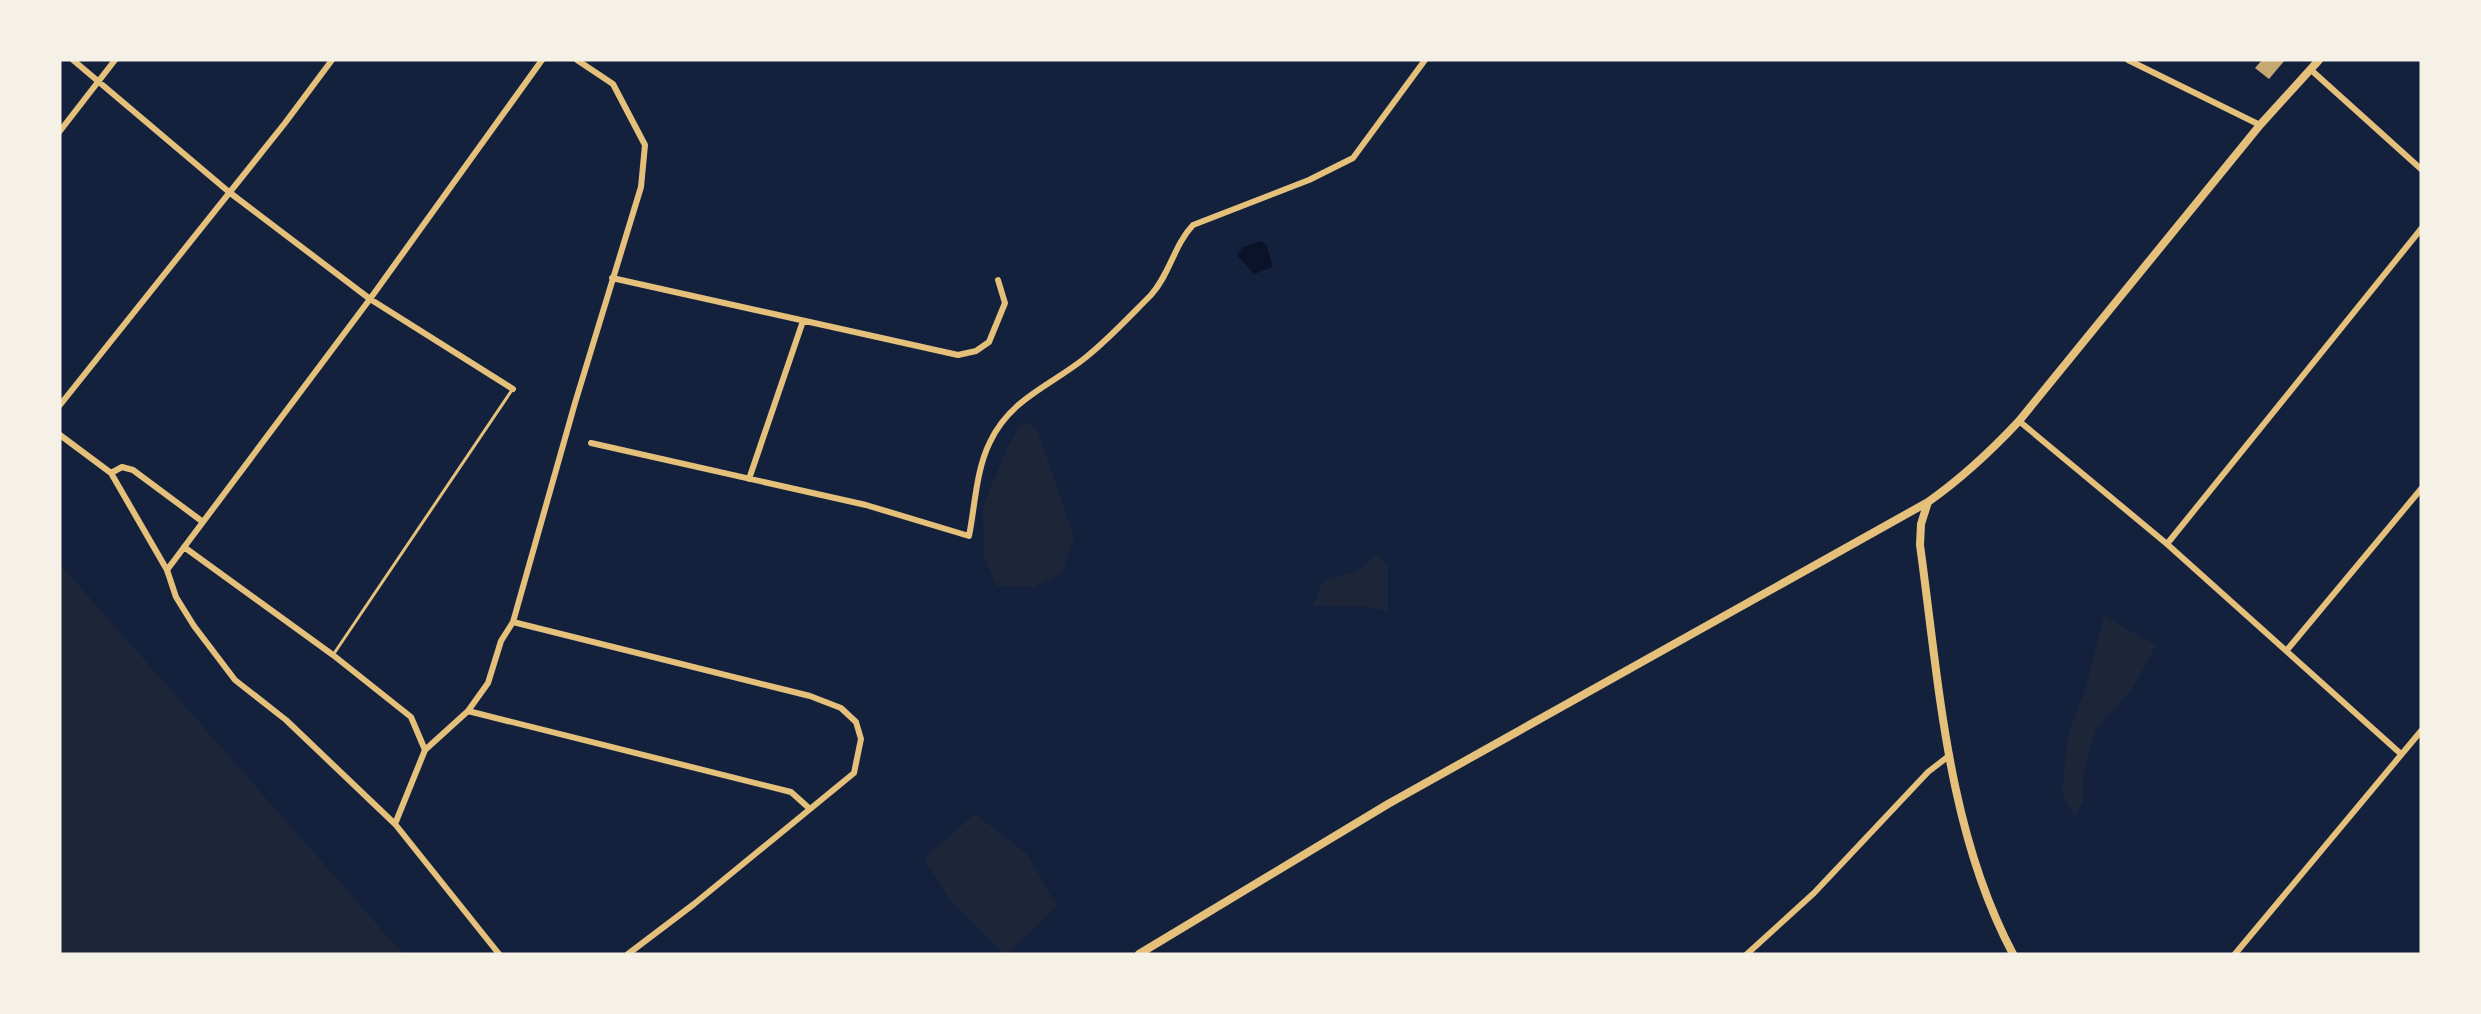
<svg xmlns="http://www.w3.org/2000/svg" width="2481" height="1014" font-family="Montserrat,sans-serif">
<rect width="100%" height="100%" fill="#14213d"/>
<path fill="#1d2539" d="M1023,421L1037,429L1074,537L1062,574L1033,587L997,586L984,556L983,506L1007,449Z
M1377,554L1388,566V611L1367,607L1313,606L1322,582L1357,571Z
M60,564L403,954H60Z
M2104,616L2156,645L2132,690L2096,729L2084,770L2083,803L2074,817L2062,793L2068,734L2086,688Z
M975,814L1027,854L1057,906L1007,954H1004L951,902L924,858Z"/>
<path fill="#0b132b" d="M1262,241L1267,246L1273,267L1254,274L1237,255L1243,247Z"/>
<path fill="#c6a872" d="M2262,60H2285L2269,79L2255,68Z"/>
<g fill="none" stroke-linecap="round" stroke-linejoin="round">
<path stroke="#e5c07b" stroke-width="3" d="M333,655L512,390"/>
<path stroke="#e5c07b" stroke-width="6" d="M73,60L229,192L370,299L513,389
M2128,60L2260,125
M2310,69L2421,169
M60,131L115,60
M612,278L958,355L976,351L989,342L1005,303L998,280
M60,405L285,123L332,60
M2019,421L2167,544L2401,754
M60,435L111,473L167,570L176,597L194,626L235,680L286,720L395,824L499,954
M591,443L866,505L969,536C975,506 976,470 990,442C1010,399 1050,386 1085,358C1108,340 1130,316 1151,295C1170,274 1174,245 1193,225L1309,180L1353,158L1425,60
M111,473L122,467L133,470L203,522
M749,479L803,321
M2167,544L2421,229
M184,547L333,655L411,717L425,750
M167,570L370,299L542,60
M513,622L810,696L841,708L856,722L861,739L854,773L694,904L628,954
M2287,650L2421,489
M468,711L791,792L810,809
M395,824L425,750L468,711L488,683L501,641L513,622L575,403L641,187L645,145L613,84L577,60
M1747,954L1814,893L1928,772L1950,755
M2235,954L2421,731"/>
<path stroke="#e5c07b" stroke-width="8" d="M1928,502L1921,524L1920,545C1939,682 1947,830 2013,954
M1139,954L1388,804L1928,502C1962,478 1991,451 2019,421L2260,125L2319,60"/>
</g>
<rect width="2481" height="1014" fill="none" stroke="#f6f1e7" stroke-width="123"/>
</svg>
